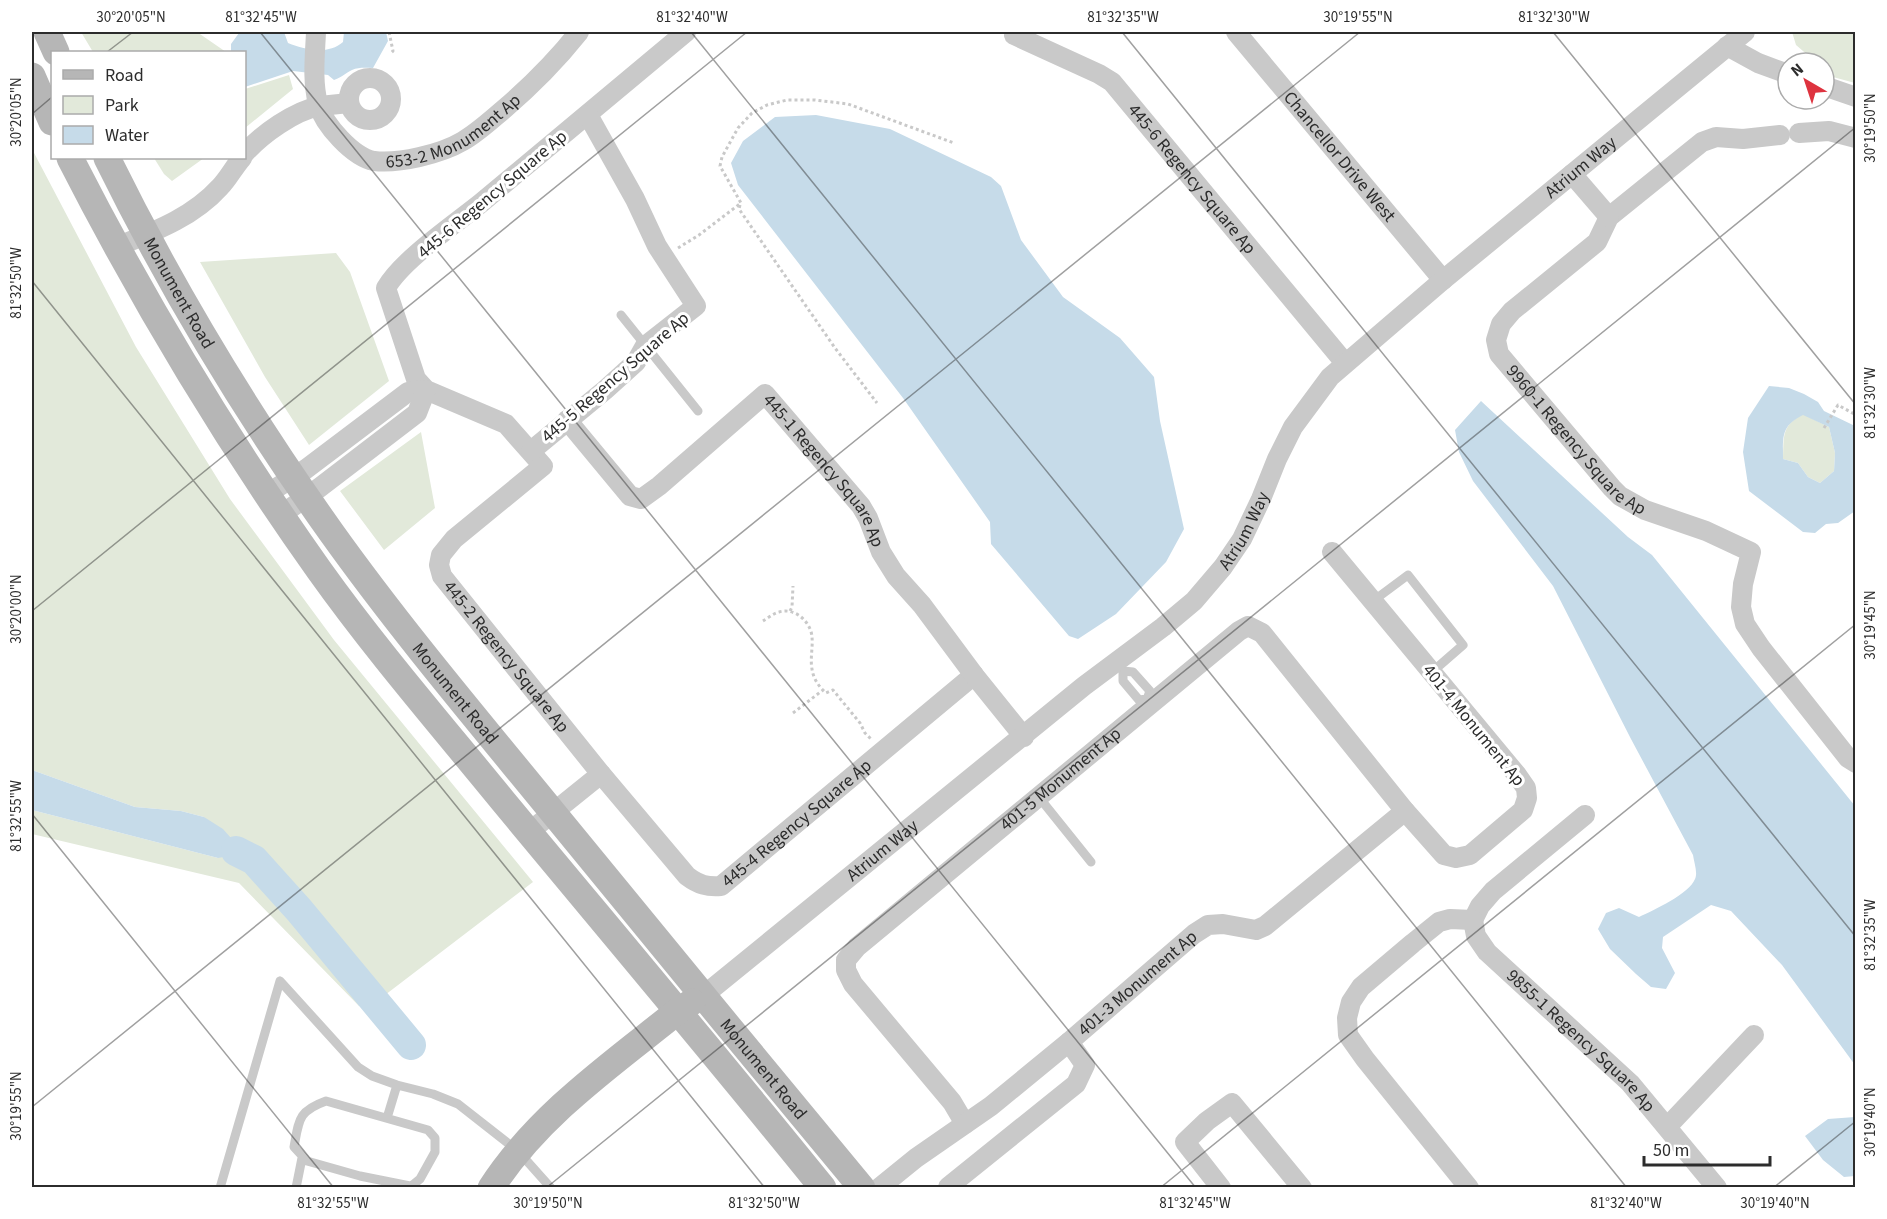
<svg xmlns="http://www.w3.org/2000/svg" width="1887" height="1219" font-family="'Source Sans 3',sans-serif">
<rect width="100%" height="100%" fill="#fff"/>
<path fill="#e2e9da" d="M81,32H197L226,52H93Z
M1792,32H1855V83L1833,77L1824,69V63H1817L1796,45Z
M289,75L293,89L245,128V89Z
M32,149L136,347L230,499L334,640L533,882L368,1008L359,1006L239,883L32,834V810L218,858L204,817L181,811L135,807L32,770Z
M154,158H204L172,181L164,174Z
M336,253L350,272L389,381L309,445L265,377L200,262Z
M1803,414L1829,427L1835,453L1834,471L1820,483L1808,477L1798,463L1783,459C1784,436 1781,426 1803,414Z
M421,432L435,508L384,550L340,491Z"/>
<path fill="#c6dbe9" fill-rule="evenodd" d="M246,32H284L288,43C306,50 328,55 343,42L344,32H386L388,41L373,68C366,68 359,67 352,70C345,73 343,77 334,80L328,75L293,71L245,87L244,52H231V44L239,33Z
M816,115L890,129L991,177L1001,186L1021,240L1063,297L1120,338L1154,377L1160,421L1184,529L1166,562L1116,614L1078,639L1069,636L991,544L990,522L903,398L738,185L731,163L743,141L775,117Z
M1769,386L1789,388L1804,394L1818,402L1824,411L1855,426V511L1838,523L1826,524L1815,533L1803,532L1749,491L1743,452L1748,418ZM1803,415L1829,427L1835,453L1834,471L1820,483L1808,477L1798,463L1783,459C1783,436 1781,426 1803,415Z
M1481,401L1628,537L1652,555L1855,806V1065L1782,965L1731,911L1711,905L1663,937L1662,948L1675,973L1666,989L1651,987L1636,974L1610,949L1598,929L1606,913L1619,908L1639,917C1654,910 1689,894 1695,879C1698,873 1694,862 1693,855L1631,739L1553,586L1473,481L1459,452L1455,430Z
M32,770L135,807L181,811L204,817L223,829L238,846L234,855L218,858L32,810Z
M1855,1117V1176L1844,1177L1823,1160L1805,1136L1828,1119Z"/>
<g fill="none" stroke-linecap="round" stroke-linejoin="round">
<path stroke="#c6dbe9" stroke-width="30" d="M236,851L254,860L299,910L411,1045"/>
<path stroke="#c9c9c9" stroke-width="3" stroke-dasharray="3 3" stroke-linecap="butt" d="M389,32L393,51L391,53
M375,78L381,69
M740,205L739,209L835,348L877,403
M678,248L699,235L741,203L720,166L722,157L738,128L752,113L767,105L787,100H815L848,104L954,143
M1824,428L1838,405L1856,415
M790,611L792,607L793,586
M763,621C768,618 774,613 779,612C795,607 811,622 812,637C813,647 810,659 812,669C813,678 819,687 826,693L833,690L860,723L865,733L871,739
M793,713L823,690"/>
<path stroke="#c9c9c9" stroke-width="9" d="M621,315L698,411
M1373,601L1408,575L1463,645L1432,672
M1116,662L1123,671V681L1139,700L1147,699L1151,703
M1123,671L1133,672L1150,691L1147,699
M1038,796L1091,862
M280,981L358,1067L372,1076L397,1085L433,1094L458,1104L518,1151L551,1188
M387,1118L397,1085
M220,1188L280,981
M296,1188L302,1158
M409,1188L420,1179L435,1152V1138L428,1130L326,1101C298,1111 299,1120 294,1147L307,1161L360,1176L410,1186"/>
<g stroke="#c9c9c9" stroke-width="20">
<path id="s1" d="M316,32C315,56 312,80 318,104C324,125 353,157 374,161C399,164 441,154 463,141C477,133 490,121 503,110C531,86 556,61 579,32"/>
<path id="s2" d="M686,32C618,89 550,146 481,203C455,224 402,260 386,288L416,379L426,390L506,424L543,466L454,539L441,555L439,565L442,576L601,774L687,876C699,885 707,887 721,886L974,675"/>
<path id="s3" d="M1016,32L1014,35L1099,74L1112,82L1345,363"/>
<path id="s4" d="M1236,32L1443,280"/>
<path d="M1727,46L1758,63L1788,74"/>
<circle cx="370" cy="99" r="21"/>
<path d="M1824,86L1856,97"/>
<path d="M1799,133L1829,131L1856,138"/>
<path id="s5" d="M1780,135L1743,139L1716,137L1702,142L1609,217L1597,242L1512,311L1501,324L1496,340L1499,354L1612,488L1620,496L1645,510L1706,531L1751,552L1743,584L1741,607L1745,624L1761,648L1848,758L1856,763"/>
<path d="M244,154C262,134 294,111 320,106C330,105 340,104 349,103"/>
<path d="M1572,174L1609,217"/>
<path d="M116,247C153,232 192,218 220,187C228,179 234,167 242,158"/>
<path id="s6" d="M567,420L630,496L641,499L659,486L765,394L861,506L868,518L881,552L896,576L922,605L974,675L1024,737"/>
<path d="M531,451L605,390L636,362L645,346L696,306L657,246L635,199L588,115"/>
<path d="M267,494L306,469L408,392L426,390"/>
<path d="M281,515L319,488L417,413L426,390"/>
<path d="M529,832L601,774"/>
<path id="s7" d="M1473,920L1476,936L1487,952L1630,1083L1717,1188"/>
<path d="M1473,920L1480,906L1493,891L1585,815"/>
<path id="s8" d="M703,996L1084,686L1163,627L1194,601L1223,567L1242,539L1261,499L1277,459L1293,427L1330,377L1443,280L1745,32"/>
<path id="s9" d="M965,1124L952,1102L853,984L846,970V960L857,947L1239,631L1248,626L1262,633L1405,811L1444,855L1456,858L1470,855L1523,810L1527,798L1526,788L1517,775L1332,552"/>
<path d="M1667,1127L1754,1035"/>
<path d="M948,1187L1076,1084L1085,1065L1069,1042"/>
<path id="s10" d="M879,1188L916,1158L991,1106L1069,1042L1194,934L1208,925L1223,924L1256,930L1265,926L1405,811"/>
<path d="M1221,1188L1185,1142L1207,1121L1232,1103L1302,1188"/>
<path d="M1469,1188L1365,1059L1348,1035L1347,1018L1351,1002L1361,987L1413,943L1439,922L1450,919L1473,920"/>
</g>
<g stroke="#b6b6b6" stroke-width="27">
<path d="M47,32L56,52"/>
<path d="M32,76L52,122"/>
<path d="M70,158C143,301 226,439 319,570C376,650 441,725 503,801C610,930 718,1058 823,1188"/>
<path id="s11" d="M107,158C171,288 247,414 331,532C401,630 479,722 555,815C657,940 759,1064 862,1188"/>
<path d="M491,1188C538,1115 612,1064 678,1011L692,1002"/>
</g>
</g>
<path fill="none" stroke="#2c2c2c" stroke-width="1.5" stroke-opacity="0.45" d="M260,32L1196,1188M691,32L1627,1188M1122,32L1856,937M1553,32L1856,405M107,52L133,32M32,114L52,97M32,281L765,1188M32,611L747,32M32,814L334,1188M32,1107L1360,32M546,1188L1856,127M1160,1188L1856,624M1773,1188L1856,1121"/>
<g text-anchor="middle" stroke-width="6" stroke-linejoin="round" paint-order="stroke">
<g font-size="18" fill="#2c2c2c" stroke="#fff">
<text dy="6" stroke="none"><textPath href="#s1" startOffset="242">653-2 Monument Ap</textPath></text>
<text dy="6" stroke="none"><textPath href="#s4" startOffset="162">Chancellor Drive West</textPath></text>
<text dy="6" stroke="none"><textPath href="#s8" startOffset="1221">Atrium Way</textPath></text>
<text dy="6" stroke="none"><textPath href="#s3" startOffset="238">445-6 Regency Square Ap</textPath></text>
<text transform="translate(492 194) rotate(-40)" y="6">445-6 Regency Square Ap</text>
<text dy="6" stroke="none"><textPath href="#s11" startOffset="153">Monument Road</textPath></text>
<text transform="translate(615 377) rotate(-41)" y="6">445-5 Regency Square Ap</text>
<text dy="6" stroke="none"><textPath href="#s5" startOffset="500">9960-1 Regency Square Ap</textPath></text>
<text dy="6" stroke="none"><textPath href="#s6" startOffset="370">445-1 Regency Square Ap</textPath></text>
<text dy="6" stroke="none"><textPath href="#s8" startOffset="717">Atrium Way</textPath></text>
<text dy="6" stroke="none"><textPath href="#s2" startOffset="909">445-2 Regency Square Ap</textPath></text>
<text dy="6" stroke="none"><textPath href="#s11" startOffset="640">Monument Road</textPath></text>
<text transform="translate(1474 725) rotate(51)" y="6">401-4 Monument Ap</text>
<text dy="6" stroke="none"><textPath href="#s9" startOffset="486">401-5 Monument Ap</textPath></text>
<text dy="6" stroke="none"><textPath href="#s2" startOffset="1328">445-4 Regency Square Ap</textPath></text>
<text dy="6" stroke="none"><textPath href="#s8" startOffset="231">Atrium Way</textPath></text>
<text dy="6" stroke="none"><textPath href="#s10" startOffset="330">401-3 Monument Ap</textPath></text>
<text dy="6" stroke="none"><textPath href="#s7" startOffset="165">9855-1 Regency Square Ap</textPath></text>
<text dy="6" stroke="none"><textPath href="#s11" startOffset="1126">Monument Road</textPath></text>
</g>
</g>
<rect width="1887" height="1219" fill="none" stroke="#ffffff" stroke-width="66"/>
<rect x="51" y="51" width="195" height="108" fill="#ffffff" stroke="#ababab" stroke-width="1.5"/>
<rect x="63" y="70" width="30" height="9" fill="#b6b6b6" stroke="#ababab" stroke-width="1.5"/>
<text x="105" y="81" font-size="18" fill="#2c2c2c">Road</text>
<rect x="63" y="96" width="30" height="18" fill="#e2e9da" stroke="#ababab" stroke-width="1.5"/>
<text x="105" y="111" font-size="18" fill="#2c2c2c">Park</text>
<rect x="63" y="126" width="30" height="18" fill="#c6dbe9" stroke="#ababab" stroke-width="1.5"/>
<text x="105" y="141" font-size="18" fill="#2c2c2c">Water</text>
<g transform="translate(1806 81) rotate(321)"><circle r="28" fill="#ffffff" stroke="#ababab" stroke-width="1.5"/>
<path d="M0-4.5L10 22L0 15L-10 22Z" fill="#de333f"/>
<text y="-9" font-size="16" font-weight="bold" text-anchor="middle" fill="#2c2c2c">N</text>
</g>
<path d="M1644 1156v9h126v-9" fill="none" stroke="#2c2c2c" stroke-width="3"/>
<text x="1653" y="1156" font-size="18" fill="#2c2c2c" stroke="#ffffff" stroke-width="4.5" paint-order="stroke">50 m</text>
<rect x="33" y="33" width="1821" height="1153" fill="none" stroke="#2c2c2c" stroke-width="2"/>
<g font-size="15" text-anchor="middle" fill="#2c2c2c">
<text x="131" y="22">30°20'05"N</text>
<text x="261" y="22">81°32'45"W</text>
<text x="692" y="22">81°32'40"W</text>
<text x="1123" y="22">81°32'35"W</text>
<text x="1358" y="22">30°19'55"N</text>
<text x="1554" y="22">81°32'30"W</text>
<text transform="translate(16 112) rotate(-90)" y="5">30°20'05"N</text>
<text transform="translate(1870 128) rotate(-90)" y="5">30°19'50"N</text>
<text transform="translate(16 283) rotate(-90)" y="5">81°32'50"W</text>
<text transform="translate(1870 403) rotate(-90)" y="5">81°32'30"W</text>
<text transform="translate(16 609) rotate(-90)" y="5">30°20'00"N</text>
<text transform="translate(1870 625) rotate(-90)" y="5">30°19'45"N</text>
<text transform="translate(16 816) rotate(-90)" y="5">81°32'55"W</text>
<text transform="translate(1870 935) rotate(-90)" y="5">81°32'35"W</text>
<text transform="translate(16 1106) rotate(-90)" y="5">30°19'55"N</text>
<text transform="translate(1870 1122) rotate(-90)" y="5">30°19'40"N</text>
<text x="333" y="1208">81°32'55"W</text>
<text x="548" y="1208">30°19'50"N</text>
<text x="764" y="1208">81°32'50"W</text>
<text x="1195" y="1208">81°32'45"W</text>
<text x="1626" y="1208">81°32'40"W</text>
<text x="1775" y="1208">30°19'40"N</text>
</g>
</svg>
